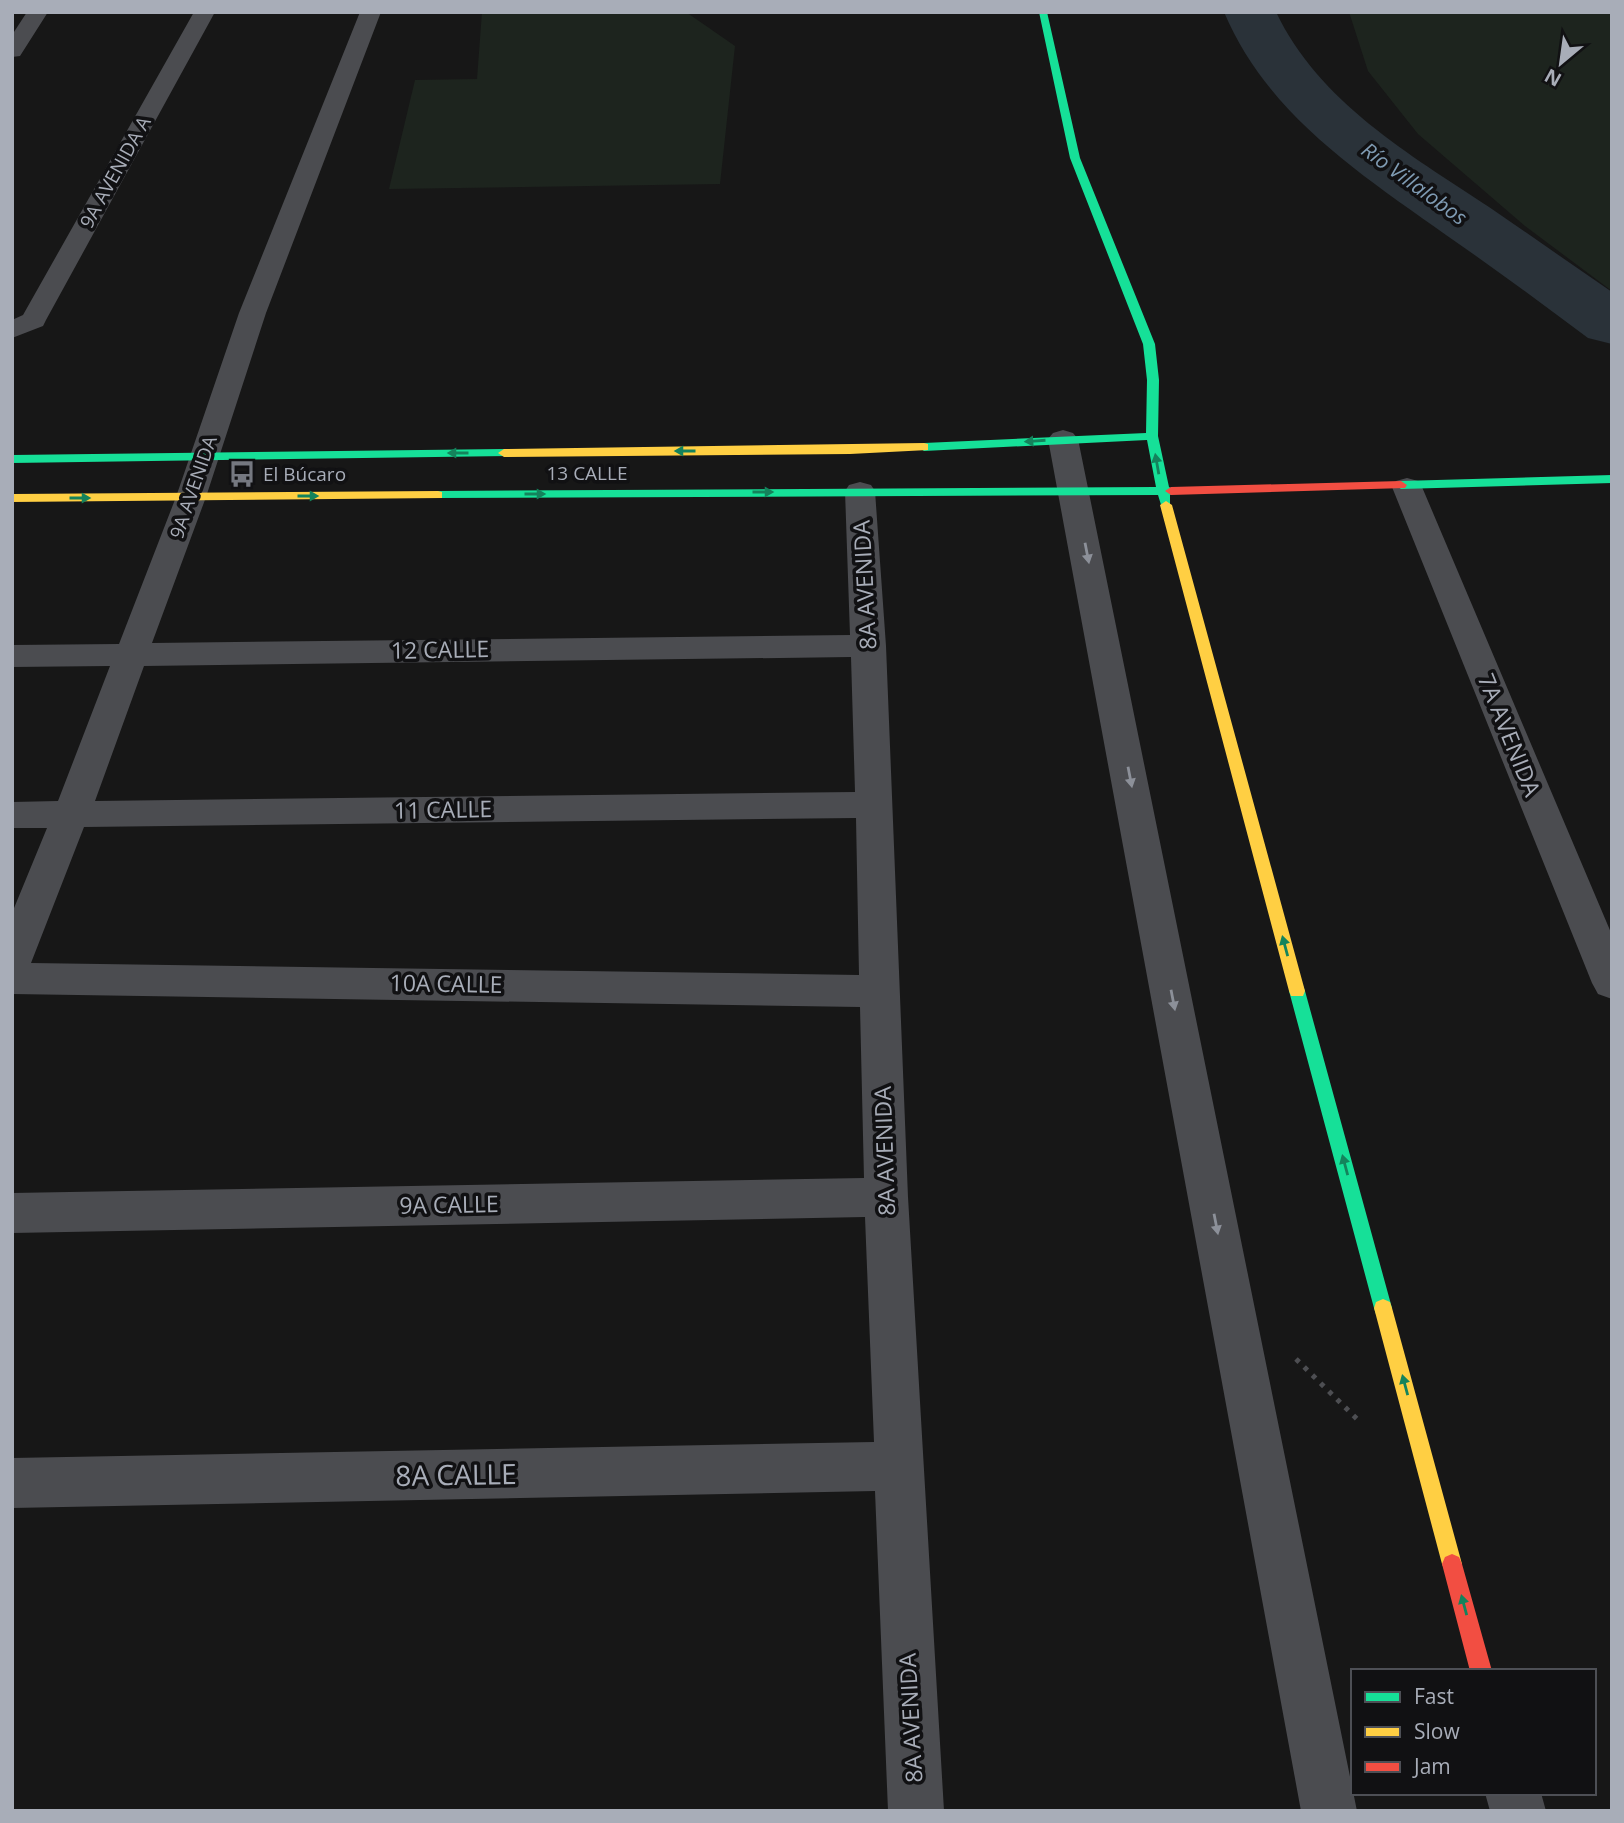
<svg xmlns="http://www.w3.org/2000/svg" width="1624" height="1823" font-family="'Open Sans',sans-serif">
<rect width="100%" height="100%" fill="#171717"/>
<path fill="#1d241e" d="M482,12H686L735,46L720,184L389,189L415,80L477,79Z
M1349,12H1612V291L1525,226L1418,134L1368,71Z"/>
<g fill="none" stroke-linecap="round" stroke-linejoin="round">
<path fill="#2a3239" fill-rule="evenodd" d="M1224,12H1276C1319,102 1409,154 1489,207C1530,235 1571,264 1612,292V344L1588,338C1541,303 1494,268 1446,235C1359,173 1267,114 1224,12Z"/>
<path stroke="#4d4e52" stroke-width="5" stroke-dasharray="4.5 7" stroke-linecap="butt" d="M1296,1359L1357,1419"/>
<path fill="#4b4c50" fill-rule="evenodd" d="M27,12H48L20,56L12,57V35Z
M194,12H215L46,320L43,326L12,338V320L23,315Z
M360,12H381L266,313L206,497L152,643L850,635L845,491L849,485L860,482L871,485L875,491L886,646L908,1197L944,1811H888L875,1491L12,1508V1458L874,1442L865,1217L12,1233V1193L864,1178L860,1007L12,994V913L47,828H12V802L58,801L110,666L12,667V645L119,644L176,497L239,313ZM851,657L855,792L95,801L144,666ZM856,818L859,975L31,963L84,827Z
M1063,430L1073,433L1078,439L1357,1811H1301L1048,439L1053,433Z
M1407,478L1418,481L1422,487L1612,935V999L1598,994L1592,983L1392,487L1396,481Z
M1485,1793H1541L1546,1811H1490Z"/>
<path fill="#16e098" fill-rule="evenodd" d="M1039,12H1047L1080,158L1155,344L1159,380L1158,436L1169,487L1177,491L1170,495V508H1162L1158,495L434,498V492L438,491L1156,487L1147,440L924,451L918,447L924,443L1146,433L1147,380L1143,344L1070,158Z
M504,449L510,453L508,456L12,463V455Z
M1612,475V483L1401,489L1395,485L1401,481Z
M1297,984L1303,986L1305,991L1392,1308L1390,1314L1383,1317L1376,1314L1374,1308L1289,991L1291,986Z"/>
<path fill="#ffcf43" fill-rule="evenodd" d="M924,443L928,444V450L850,454L504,457L498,453L504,449Z
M438,491L442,492V498L12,502V494Z
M1166,501L1172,505L1305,991L1303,996H1291L1289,991L1160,505Z
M1383,1299L1390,1302L1392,1308L1462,1564L1459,1571L1452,1574L1445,1571L1442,1564L1374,1308L1376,1302Z"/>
<path fill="#f24e42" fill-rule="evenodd" d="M1401,481L1407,485L1405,488L1171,495L1165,491L1171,487Z
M1452,1554L1459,1557L1462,1564L1492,1671H1470L1442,1564L1445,1557Z"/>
</g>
<defs><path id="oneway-solid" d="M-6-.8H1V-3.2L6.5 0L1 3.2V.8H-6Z" transform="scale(1.75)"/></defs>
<g fill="#14835c">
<use href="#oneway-solid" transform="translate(1035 441) rotate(176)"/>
<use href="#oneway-solid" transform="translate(685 451) rotate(180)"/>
<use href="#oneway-solid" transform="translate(458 453) rotate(180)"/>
<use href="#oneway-solid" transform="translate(1157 464) rotate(-100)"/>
<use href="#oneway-solid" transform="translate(763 492)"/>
<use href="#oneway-solid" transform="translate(535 494)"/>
<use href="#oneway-solid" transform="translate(308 496)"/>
<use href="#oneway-solid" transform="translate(80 498)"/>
<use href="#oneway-solid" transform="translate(1285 946) rotate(-105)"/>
<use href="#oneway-solid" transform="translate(1345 1165) rotate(-105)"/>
<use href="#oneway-solid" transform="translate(1405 1385) rotate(-105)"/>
<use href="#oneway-solid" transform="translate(1464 1605) rotate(-105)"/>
</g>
<g fill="#8c9099">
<use href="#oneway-solid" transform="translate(1087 553) rotate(79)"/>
<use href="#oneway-solid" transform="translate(1130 777) rotate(79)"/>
<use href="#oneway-solid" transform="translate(1173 1000) rotate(79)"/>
<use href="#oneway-solid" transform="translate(1216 1224) rotate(79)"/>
</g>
<defs>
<symbol id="bus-bare" viewBox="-9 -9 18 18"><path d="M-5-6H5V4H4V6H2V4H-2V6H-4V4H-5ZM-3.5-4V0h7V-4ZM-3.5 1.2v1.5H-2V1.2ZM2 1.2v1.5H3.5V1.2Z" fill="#757880" stroke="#111113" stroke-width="2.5" paint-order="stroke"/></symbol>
</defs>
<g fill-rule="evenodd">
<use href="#bus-bare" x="223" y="455" width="38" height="38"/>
</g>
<g text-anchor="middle" stroke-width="7" stroke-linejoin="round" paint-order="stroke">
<g font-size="19" fill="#a8adb8" stroke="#111113">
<text transform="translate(115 172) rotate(-61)" y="7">9A AVENIDA A</text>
<text x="587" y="480">13 CALLE</text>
<text transform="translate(193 487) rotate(-71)" y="7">9A AVENIDA</text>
</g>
<g font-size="19" fill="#a8adb8" stroke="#111113" text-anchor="start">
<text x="263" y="481">El Búcaro</text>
</g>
<g font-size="21" font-style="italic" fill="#7f9bb3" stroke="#111113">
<text transform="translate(1414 184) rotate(36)" y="7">Río Villalobos</text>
</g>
<g font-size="23" fill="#a8adb8" stroke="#111113">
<text transform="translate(865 585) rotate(-93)" y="8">8A AVENIDA</text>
<text transform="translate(440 650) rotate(-1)" y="8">12 CALLE</text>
<text transform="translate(1509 735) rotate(68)" y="8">7A AVENIDA</text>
<text transform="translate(443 810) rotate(-1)" y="8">11 CALLE</text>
<text transform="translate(446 984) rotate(1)" y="8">10A CALLE</text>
<text transform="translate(885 1151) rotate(-92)" y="8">8A AVENIDA</text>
<text transform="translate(449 1205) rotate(-1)" y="8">9A CALLE</text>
<text transform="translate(911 1718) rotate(-93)" y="8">8A AVENIDA</text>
</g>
<g font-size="28" fill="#a8adb8" stroke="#111113">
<text transform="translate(456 1475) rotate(-1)" y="10">8A CALLE</text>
</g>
</g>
<rect width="1624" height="1823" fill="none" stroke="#a8adb8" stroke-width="28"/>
<rect x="1351" y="1669" width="245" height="126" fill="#111113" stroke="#4d4f55" stroke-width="2"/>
<rect x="1365" y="1692" width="35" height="10" fill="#16e098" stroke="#4d4f55" stroke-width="2"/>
<text x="1414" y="1704" font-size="21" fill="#a8adb8">Fast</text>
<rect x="1365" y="1727" width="35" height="10" fill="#ffcf43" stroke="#4d4f55" stroke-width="2"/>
<text x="1414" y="1739" font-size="21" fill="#a8adb8">Slow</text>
<rect x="1365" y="1762" width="35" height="10" fill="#f24e42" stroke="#4d4f55" stroke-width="2"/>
<text x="1414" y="1774" font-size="21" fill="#a8adb8">Jam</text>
<g transform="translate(1561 63) rotate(209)" stroke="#111113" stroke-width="5" paint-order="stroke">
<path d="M0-5L12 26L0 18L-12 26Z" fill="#a8adb8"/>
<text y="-10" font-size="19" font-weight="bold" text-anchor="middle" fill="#a8adb8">N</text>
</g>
</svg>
